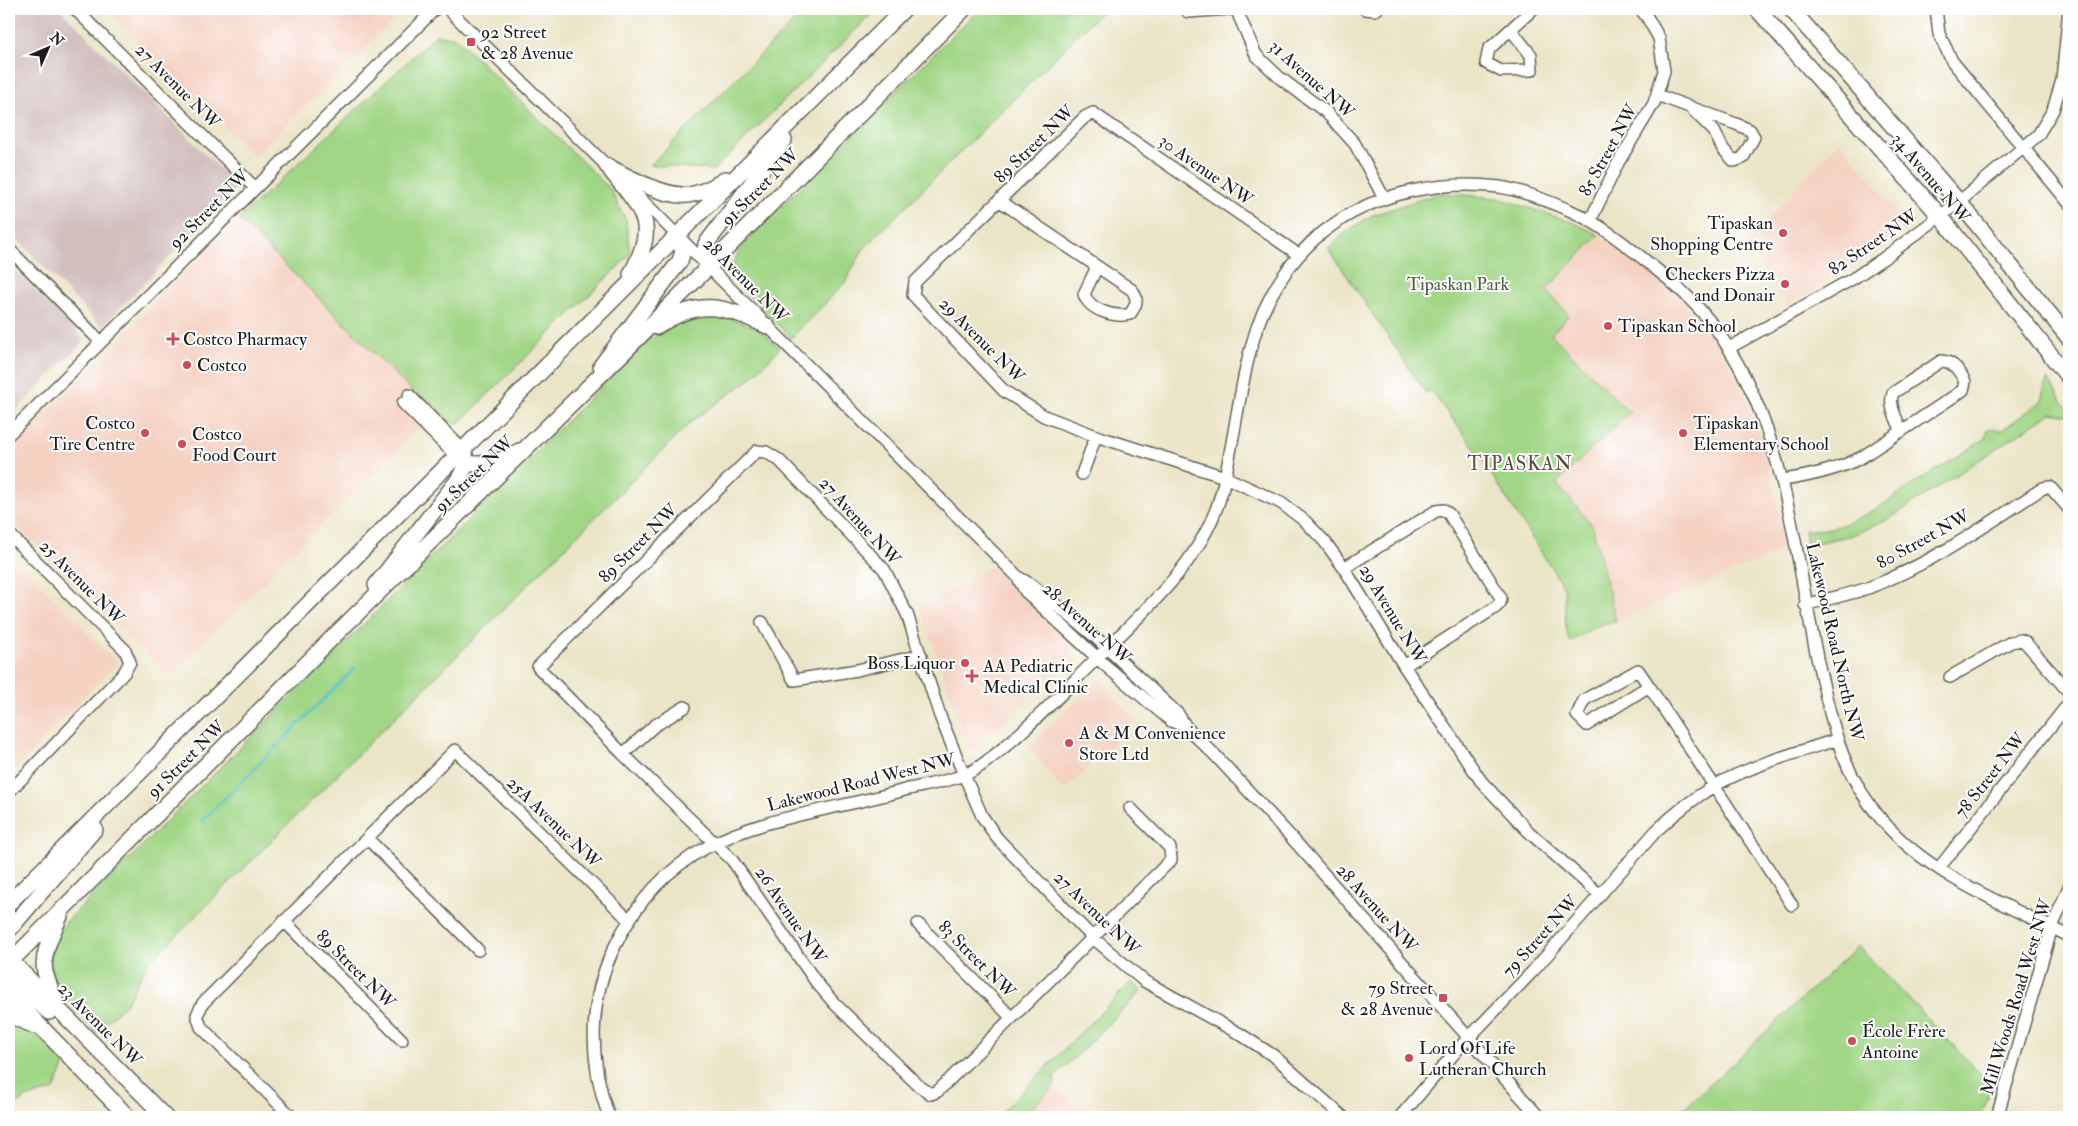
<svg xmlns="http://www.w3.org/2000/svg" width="2078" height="1126" font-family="'IM FELL Double Pica',serif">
<rect width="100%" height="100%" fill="#fff"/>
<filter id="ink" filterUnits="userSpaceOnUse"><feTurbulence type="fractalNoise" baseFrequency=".02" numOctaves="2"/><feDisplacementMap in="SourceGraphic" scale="10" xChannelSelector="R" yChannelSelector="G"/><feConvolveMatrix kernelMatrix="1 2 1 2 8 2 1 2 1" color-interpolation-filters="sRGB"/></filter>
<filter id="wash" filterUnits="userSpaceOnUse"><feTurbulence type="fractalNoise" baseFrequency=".0096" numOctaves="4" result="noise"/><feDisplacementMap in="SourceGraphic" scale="20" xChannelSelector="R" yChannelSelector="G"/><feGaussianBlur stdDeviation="1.12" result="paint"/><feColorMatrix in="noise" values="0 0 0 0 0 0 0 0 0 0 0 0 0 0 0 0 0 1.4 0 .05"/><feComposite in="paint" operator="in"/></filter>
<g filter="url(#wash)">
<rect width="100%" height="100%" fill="#ebe5c7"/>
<path fill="#f5d2c2" d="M105,9H405L254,156Z
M1839,141L1905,221L1852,265L1788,306L1749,247L1748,242Z
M239,219L434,413L391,454L169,677L9,518V450Z
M1599,235L1643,266L1682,300L1721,350L1745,394L1766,454L1786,549L1616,621L1592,525L1556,483L1630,412L1551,334L1546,290Z
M9,553L117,662L9,775Z
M991,567L1076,652L970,752L920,607Z
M1098,679L1136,721L1064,791L1028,747Z
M1055,1085L1088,1117H1023Z"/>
<path fill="#d1bfbd" d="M9,9H60L237,186L102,327L9,231Z
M9,264L85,340L9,417Z"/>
<path fill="#a1d686" stroke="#5e7951" d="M806,9H877L714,170L650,165Z
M979,9H1104L864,248L844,284L791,338L736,283C725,263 744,245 756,231Z
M436,35L455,37L610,189L626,220L630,255L458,424L448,420L417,396L239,219Z
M1440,193L1498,198L1572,222L1599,235L1546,290L1569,315L1551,334L1630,413L1556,483L1592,525L1616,621L1591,629L1570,642L1566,629L1564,588L1473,446L1431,391L1426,393L1328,248L1346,232L1373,215Z
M708,312L756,327L780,348L750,379L692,421L146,966L127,1002L96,1033C64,999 30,969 66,922L644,344L671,324Z
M2047,379L2069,411V416L2051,413L1892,517L1853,535L1807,545L1805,530C1847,533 1885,503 1918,481C1941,467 1964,453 1986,438L1987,429L2002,430L2042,401Z
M1858,946L1992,1086L1981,1117H1675Z
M1131,982L1142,991L1054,1078L1055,1085L1023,1117H997Z
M9,1020L33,1029L66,1062L54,1090L25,1098L9,1110Z"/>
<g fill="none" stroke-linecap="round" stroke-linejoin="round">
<path stroke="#57c5cc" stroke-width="2.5" d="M202,821L355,668"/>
</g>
</g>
<g filter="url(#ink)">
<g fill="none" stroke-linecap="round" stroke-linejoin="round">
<defs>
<path id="minor" d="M75,9L255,188
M448,9L612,171
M1236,9L1256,55L1280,78L1326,112L1355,144L1384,198
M1365,9L1375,10L1377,9
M1936,9L1939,34L1952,61L2069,203
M1188,12L1229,9
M1511,30L1531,55L1532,70L1501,71L1486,63L1489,49L1533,9
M1657,95L1736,124L1750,130L1754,137L1743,158L1734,161L1723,149L1714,131L1689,106
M633,191L1011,570L1018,577L1032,585L1093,635L1178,714L1186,727L1215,755L1291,837L1539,1117
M1000,201L1132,290C1139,299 1136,306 1130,314C1114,318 1089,310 1084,294L1097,267
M1590,221L1618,163L1654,103L1664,71L1659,38L1647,17L1640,9
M9,249L101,342
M1299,255L1093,113L1085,117L915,282L913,295L1004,391L1044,416L1096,436L1225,477L1281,503L1305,521L1325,542L1344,568L1404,666L1481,781L1529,832L1600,895
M1729,348L1854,278L1884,258L1959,202L2038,135L2053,110L2062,80L2069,9
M409,395L462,449
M403,403L456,456
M9,434L435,9
M1082,474L1096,436
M1783,480C1810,476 1838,470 1862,457L1956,395L1963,390L1965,382C1960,371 1953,361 1941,361L1893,393C1888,405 1897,420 1902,431
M9,534L125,650L130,662L124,673L9,792
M1344,568L1436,511L1444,510L1449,514L1501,598L1500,603L1496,607L1404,666
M1018,578L1025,591L1106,666L1171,721L1186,727
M1805,605C1826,599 1848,595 1868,588C1931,564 1987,525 2043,488L2050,487L2069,509
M762,622L794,680L857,670L921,655
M1950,677L2011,642L2021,640L2025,642L2069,692
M1649,686L1587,725L1577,715L1584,700L1638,670L1649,686L1792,905
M623,754L654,726L685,707
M1130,808L1170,848L1171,860L938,1091L931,1094L919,1086L834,1003L816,982L732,860L623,754L538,667L757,451L766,452L779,460L884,569L907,614L940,716L964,775L982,816L997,838L1092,937L1144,981L1240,1034L1274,1056L1343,1117
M367,838L478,950
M1939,868L2069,703
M284,921L402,1040
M918,924L1012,1018
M292,1117L201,1027L197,1015L203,1003L455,750L628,919
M609,1117C589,1062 588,1003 613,950C674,820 782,824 901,791C921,786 942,783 961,776C976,771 990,759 1002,749C1034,723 1062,693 1091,664C1135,619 1192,572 1215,512C1223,493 1226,473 1230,453C1237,417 1242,379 1252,344C1264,298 1294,251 1334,224C1380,192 1443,180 1499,187C1522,190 1547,201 1569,210C1599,223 1625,244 1651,265C1673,282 1695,302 1712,324C1786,421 1793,548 1818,662C1832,722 1840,772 1882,820C1929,876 2005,904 2069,936
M1400,1117L1458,1049L1533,971L1656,831C1673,815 1694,798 1714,786C1752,765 1795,753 1836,740
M1997,1117L2052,927L2069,887"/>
<path id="major" d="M1757,9L1941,217L2069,378
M1791,9L1959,202L2069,338
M607,166C627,177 664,197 687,195C701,194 715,186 726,179
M611,171C643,212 659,223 631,274
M708,266L705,250L706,244L784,140
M656,327C699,298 722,305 767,326
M601,366L680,261L683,251L677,235
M459,458C474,471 505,460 519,451
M376,585L458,480C465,468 470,462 462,449
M9,903L904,9
M9,930L95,829
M9,959L165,1117
M9,963L332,638L625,351L964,9
M9,977L49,1012
M9,994L128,1117
M57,1006C54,995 48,984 45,972C41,953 53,933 60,916
M9,1015L35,1026"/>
</defs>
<use href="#minor" stroke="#646258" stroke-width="14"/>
<use href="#major" stroke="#646258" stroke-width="18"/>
<use href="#minor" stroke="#fff" stroke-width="11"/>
<use href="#major" stroke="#fff" stroke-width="15"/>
</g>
</g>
<g fill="#d1495b" stroke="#fff" stroke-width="2">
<rect x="466" y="37" width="10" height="10" rx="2.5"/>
<circle cx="1783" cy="233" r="5"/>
<circle cx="1785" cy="284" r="5"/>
<circle cx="1608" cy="326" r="5"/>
<path d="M170.5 331.5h5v5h5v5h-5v5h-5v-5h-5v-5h5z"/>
<circle cx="187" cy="365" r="5"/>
<circle cx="145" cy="433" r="5"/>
<circle cx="1683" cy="433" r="5"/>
<circle cx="182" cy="444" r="5"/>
<circle cx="965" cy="663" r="5"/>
<path d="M969.5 668.5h5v5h5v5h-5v5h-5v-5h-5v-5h5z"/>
<circle cx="1069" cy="743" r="5"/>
<rect x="1438" y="993" width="10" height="10" rx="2.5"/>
<circle cx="1852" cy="1041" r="5"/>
<circle cx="1409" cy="1058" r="5"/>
</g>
<g text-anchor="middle" stroke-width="4" stroke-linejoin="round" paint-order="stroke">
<g font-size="18" fill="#1c1c1c" stroke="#fff" text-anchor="start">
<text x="481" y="38">92 Street<tspan x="481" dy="21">&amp; 28 Avenue</tspan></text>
<text x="1773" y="229" text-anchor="end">Tipaskan<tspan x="1773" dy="21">Shopping Centre</tspan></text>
<text x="1775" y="280" text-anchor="end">Checkers Pizza<tspan x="1775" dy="21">and Donair</tspan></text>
<text x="1618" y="332">Tipaskan School</text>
<text x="183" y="345">Costco Pharmacy</text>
<text x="197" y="371">Costco</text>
<text x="135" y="429" text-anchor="end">Costco<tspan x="135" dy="21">Tire Centre</tspan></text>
<text x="1693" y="429">Tipaskan<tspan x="1693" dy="21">Elementary School</tspan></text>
<text x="192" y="440">Costco<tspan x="192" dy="21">Food Court</tspan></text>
<text x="955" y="669" text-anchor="end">Boss Liquor</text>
<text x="983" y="672">AA Pediatric<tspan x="983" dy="21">Medical Clinic</tspan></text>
<text x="1079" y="739">A &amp; M Convenience<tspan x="1079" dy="21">Store Ltd</tspan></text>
<text x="1433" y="994" text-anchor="end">79 Street<tspan x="1433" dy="21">&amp; 28 Avenue</tspan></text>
<text x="1862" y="1037">École Frère<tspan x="1862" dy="21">Antoine</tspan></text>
<text x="1419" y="1054">Lord Of Life<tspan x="1419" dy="21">Lutheran Church</tspan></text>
</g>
<g font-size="18" fill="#1c1c1c" stroke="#fff">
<text transform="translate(1312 79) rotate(42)" y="6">31 Avenue NW</text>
<text transform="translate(178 86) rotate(45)" y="6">27 Avenue NW</text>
<text transform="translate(1034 144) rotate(-44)" y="6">89 Street NW</text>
<text transform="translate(1608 150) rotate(-61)" y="6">85 Street NW</text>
<text transform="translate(1206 170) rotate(35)" y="6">30 Avenue NW</text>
<text transform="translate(1931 178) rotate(50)" y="6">34 Avenue NW</text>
<text transform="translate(760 187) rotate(-45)" y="6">91 Street NW</text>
<text transform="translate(209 209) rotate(-45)" y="6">92 Street NW</text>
<text transform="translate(1873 242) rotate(-34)" y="6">82 Street NW</text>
<text transform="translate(746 280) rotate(45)" y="6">28 Avenue NW</text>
<text transform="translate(982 340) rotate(45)" y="6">29 Avenue NW</text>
<text transform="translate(474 474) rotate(-44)" y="6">91 Street NW</text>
<text transform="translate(860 521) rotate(48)" y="6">27 Avenue NW</text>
<text transform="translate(1923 539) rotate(-29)" y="6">80 Street NW</text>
<text transform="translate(638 543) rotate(-45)" y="6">89 Street NW</text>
<text transform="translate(82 582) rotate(45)" y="6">25 Avenue NW</text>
<text transform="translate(1393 614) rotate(59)" y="6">29 Avenue NW</text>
<text transform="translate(1087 623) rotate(42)" y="6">28 Avenue NW</text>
<text transform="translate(1835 642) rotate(77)" y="6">Lakewood Road North NW</text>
<text transform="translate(186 759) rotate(-45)" y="6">91 Street NW</text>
<text transform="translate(1990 775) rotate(-52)" y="6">78 Street NW</text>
<text transform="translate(861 782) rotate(-14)" y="6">Lakewood Road West NW</text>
<text transform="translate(554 822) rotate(44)" y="6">25A Avenue NW</text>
<text transform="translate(1377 908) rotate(48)" y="6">28 Avenue NW</text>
<text transform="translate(1097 913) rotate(44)" y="6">27 Avenue NW</text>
<text transform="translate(791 915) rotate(56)" y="6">26 Avenue NW</text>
<text transform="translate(1540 936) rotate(-48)" y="6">79 Street NW</text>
<text transform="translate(977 959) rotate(45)" y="6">83 Street NW</text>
<text transform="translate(356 969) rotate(45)" y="6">89 Street NW</text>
<text transform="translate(2016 997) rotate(-73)" y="6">Mill Woods Road West NW</text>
<text transform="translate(100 1024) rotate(45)" y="6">23 Avenue NW</text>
</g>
<g font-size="18" fill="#4b5d41" stroke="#fff">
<text x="1458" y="290">Tipaskan Park</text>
</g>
<g font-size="19" letter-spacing="1" fill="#5e4842" stroke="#fff">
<text x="1520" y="470">TIPASKAN</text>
</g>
</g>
<rect width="2078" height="1126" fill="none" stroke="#fff" stroke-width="30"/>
<g transform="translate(48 48) rotate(45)" stroke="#ffffff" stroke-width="4" paint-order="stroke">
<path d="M0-4L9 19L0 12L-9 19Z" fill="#1c1c1c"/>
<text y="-8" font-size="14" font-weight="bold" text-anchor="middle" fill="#1c1c1c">N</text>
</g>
</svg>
